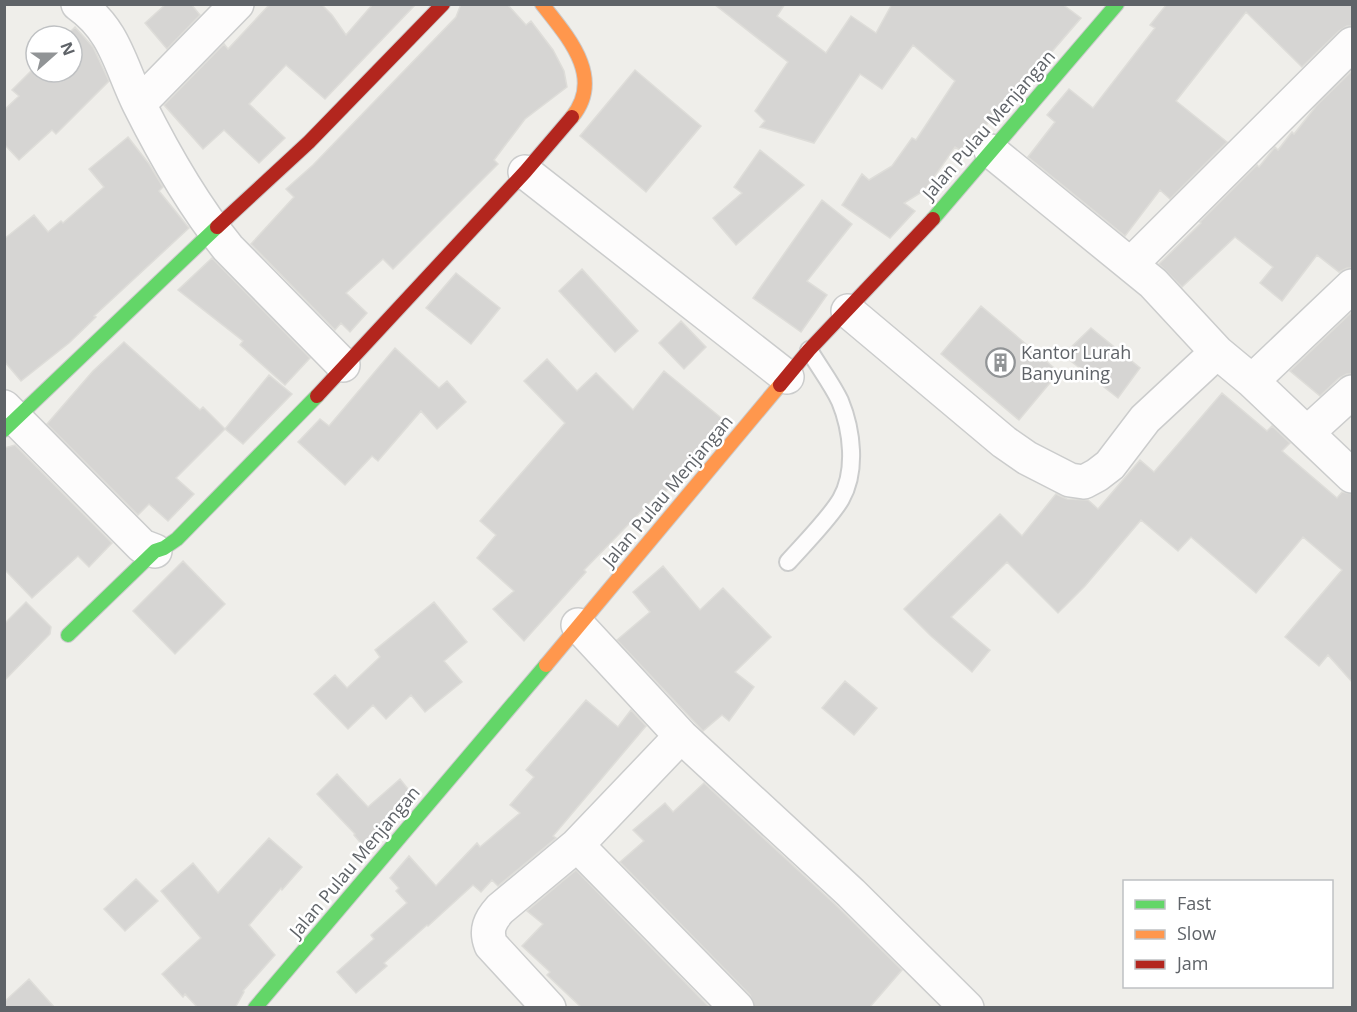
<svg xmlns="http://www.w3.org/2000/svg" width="1357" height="1012" font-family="'Open Sans',sans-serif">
<rect width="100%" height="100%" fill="#efeeea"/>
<path fill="#d6d5d3" stroke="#deddd9" stroke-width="1.5" d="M166,4H191L200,15L167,49L145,23Z
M270,4H321L332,15L346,35L373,4H416L325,99L286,65L249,104L285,138L259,163L224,130L203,149L164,105L224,44L228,49Z
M461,4H507L526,25L531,21L553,50L564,71L567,87L525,119L494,160L498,164L393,269L383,259L346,293L367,313L350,332L341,323L335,330L251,244L294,197L286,189L313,165L456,17Z
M714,4H785L777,16L826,53L851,16L876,33L892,4H1062L1081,18L1017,92L1014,89L965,153L955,147L925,190L904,203L915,211L890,238L842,205L862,174L869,180L892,166L912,138L916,140L955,81L913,45L882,89L860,74L814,143L760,127L765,121L755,111L788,62Z
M1167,4H1353V26H1347L1339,31L1302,67L1246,12L1176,101L1227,142L1170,199L1160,190L1125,236L1028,157L1055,122L1047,115L1069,89L1093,108L1155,28L1150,25Z
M75,27L93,47L109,81L56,134L52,130L19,160L4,144V110L19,96L12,90L36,66V72H72V36H66Z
M635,70L701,126L646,192L580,136Z
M1353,70V268H1347L1339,272L1317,255L1282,301L1260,283L1273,267L1235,237L1182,287L1159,264L1201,223L1200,222L1257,165L1259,167L1275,147L1278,150L1292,132L1294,134L1317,105Z
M128,137L149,164L163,187L159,191L189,228L94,316L96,317L69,343L21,381L4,361V239L34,215L48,232L61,221L63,223L104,187L89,169Z
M760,150L804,185L736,245L713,218L742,193L734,187Z
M822,200L852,224L807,281L827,295L801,332L753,298Z
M212,258L310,358L285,385L240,345L243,341L178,290Z
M582,269L638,331L615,352L559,291Z
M456,273L500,308L471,344L426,308Z
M981,306L1059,372L1019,420L941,354Z
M1353,311V374H1347L1339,378L1320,396L1290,371Z
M681,321L706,347L684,369L659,343Z
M1091,328L1140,368L1118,398L1063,355Z
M124,342L200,410L203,407L225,429L269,375L292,394L243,444L225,429L176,478L194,494L168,521L149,504L138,515L47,424L93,371Z
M395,348L439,388L447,381L466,402L437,429L421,411L378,461L372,456L345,485L298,442L320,419L329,426Z
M547,359L577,391L596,373L633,410L664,371L725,421L664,494L661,491L584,570L586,572L524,641L493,609L514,591L477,558L496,535L480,521L565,423L524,381Z
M1222,393L1267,431L1272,426L1290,443L1282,451L1337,498L1342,492L1353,494V683L1328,655L1319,666L1285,637L1342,570L1303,537L1256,593L1191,537L1178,551L1141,520L1085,586L1058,613L1007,562L951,617L990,650L972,672L931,636L904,609L1000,514L1022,536L1056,494L1067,499L1088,500L1098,509L1140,460L1154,472Z
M15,445L112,543L89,567L78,556L32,598L4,569V448Z
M183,561L225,604L175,654L133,611Z
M663,566L700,610L723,588L771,637L735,672L754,687L729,721L722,715L703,731L617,640L650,612L633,592Z
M26,602L51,627L50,634L4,681V624Z
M434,602L467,642L444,661L462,682L425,712L411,695L386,719L373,705L348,729L314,694L335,675L347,688L380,657L375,650Z
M845,681L877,708L854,735L822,708Z
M586,700L618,727L631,710L646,726L553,836L556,838L498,886L492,880L481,892L473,885L428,926L427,925L384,963L387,966L356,993L337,972L374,939L371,935L407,903L396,891L399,888L390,878L409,856L436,886L477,843L480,847L520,813L510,805L534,777L526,770Z
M337,774L368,807L400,779L412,794L366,849L354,835L355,834L317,794Z
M704,783L838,907L902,970L869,1008H755L750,995L620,862L644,841L633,830L665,803L673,812Z
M269,838L302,867L282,890L281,888L249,925L275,955L243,991L244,992L235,1008H198L185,994L183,997L162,974L201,938L161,891L193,863L218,893Z
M576,870L710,1008H582L547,975L550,972L522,946L543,924L527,911Z
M136,879L158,901L125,931L104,909Z
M29,979L55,1008H4V1002Z"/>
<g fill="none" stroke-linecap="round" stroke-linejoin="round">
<defs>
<path id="lane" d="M788,562C804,544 830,518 841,499C857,471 852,430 840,401C832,384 819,367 809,350"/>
<path id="street" d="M78,4C115,30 120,65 139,104C164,154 192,204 228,248L343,365
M139,104L237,4
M991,151L1153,283L1217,352L1252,381L1352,476
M525,172L787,377
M1131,264L1352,44
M848,311L1004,442L1027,458L1070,480L1084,482L1097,475L1110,465L1145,419L1217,352
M1252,381L1352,286
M4,407L142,546L155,551
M1307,433L1352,392
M578,625L681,736L851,893L967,1008
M577,845L737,1008
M549,1008L491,945C485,930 490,920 500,909L577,845L681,736"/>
<path id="fast" d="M933,219L1117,4
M4,430L217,227
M68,635L155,551L164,548L177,539L317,396
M255,1008L546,665"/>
<path id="slow" d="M542,4C567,36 605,77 572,117
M546,665L780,385"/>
<path id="jam" d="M217,227L309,142L443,4
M780,385L809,350L933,219
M317,396L525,172L572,117"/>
</defs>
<use href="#lane" stroke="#cbcccc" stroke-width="20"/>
<use href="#street" stroke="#cbcccc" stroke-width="36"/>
<use href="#fast" stroke="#cacacb" stroke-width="16"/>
<use href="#slow" stroke="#cacacb" stroke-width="16"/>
<use href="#jam" stroke="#cacacb" stroke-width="16"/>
<use href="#lane" stroke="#fdfcfc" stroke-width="16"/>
<use href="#street" stroke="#fdfcfc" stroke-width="33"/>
<use href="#fast" stroke="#63d668" stroke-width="14"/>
<use href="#slow" stroke="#ff974d" stroke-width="14"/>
<use href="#jam" stroke="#b3261e" stroke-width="14"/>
</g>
<defs>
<symbol id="building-ring" viewBox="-11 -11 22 22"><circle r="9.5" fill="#fff" stroke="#919496" stroke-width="1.5"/><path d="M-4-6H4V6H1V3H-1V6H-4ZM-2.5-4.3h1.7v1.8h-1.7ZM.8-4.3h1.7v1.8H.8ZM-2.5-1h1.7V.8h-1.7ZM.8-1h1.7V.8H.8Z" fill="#919496"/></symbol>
</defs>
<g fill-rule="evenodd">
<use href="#building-ring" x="984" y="346" width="33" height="33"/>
</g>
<g text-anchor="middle" stroke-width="5" stroke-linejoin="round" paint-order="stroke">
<g font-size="18" fill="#5f6368" stroke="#fff">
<text transform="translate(989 125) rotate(-49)" y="6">Jalan Pulau Menjangan</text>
<text transform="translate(668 491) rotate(-50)" y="6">Jalan Pulau Menjangan</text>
<text transform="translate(355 862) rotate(-50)" y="6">Jalan Pulau Menjangan</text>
</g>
<g font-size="18" fill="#5f6368" stroke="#fff" text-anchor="start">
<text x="1021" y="359">Kantor Lurah<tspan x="1021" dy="21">Banyuning</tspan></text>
</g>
</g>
<rect width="1357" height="1012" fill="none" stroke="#5f6368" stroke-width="12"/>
<rect x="1123" y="880" width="210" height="108" fill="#ffffff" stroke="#bfc1c3" stroke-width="1.5"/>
<rect x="1135" y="900" width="30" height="9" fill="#63d668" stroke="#bfc1c3" stroke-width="1.5"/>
<text x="1177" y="910" font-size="18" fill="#5f6368">Fast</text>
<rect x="1135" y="930" width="30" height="9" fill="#ff974d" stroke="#bfc1c3" stroke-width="1.5"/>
<text x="1177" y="940" font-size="18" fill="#5f6368">Slow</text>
<rect x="1135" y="960" width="30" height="9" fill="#b3261e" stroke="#bfc1c3" stroke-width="1.5"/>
<text x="1177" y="970" font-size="18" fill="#5f6368">Jam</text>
<g transform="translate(54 54) rotate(69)"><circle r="28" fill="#ffffff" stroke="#bfc1c3" stroke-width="1.5"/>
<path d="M0-4.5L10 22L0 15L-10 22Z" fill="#919496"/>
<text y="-9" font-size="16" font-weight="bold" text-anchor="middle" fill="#5f6368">N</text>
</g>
</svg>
